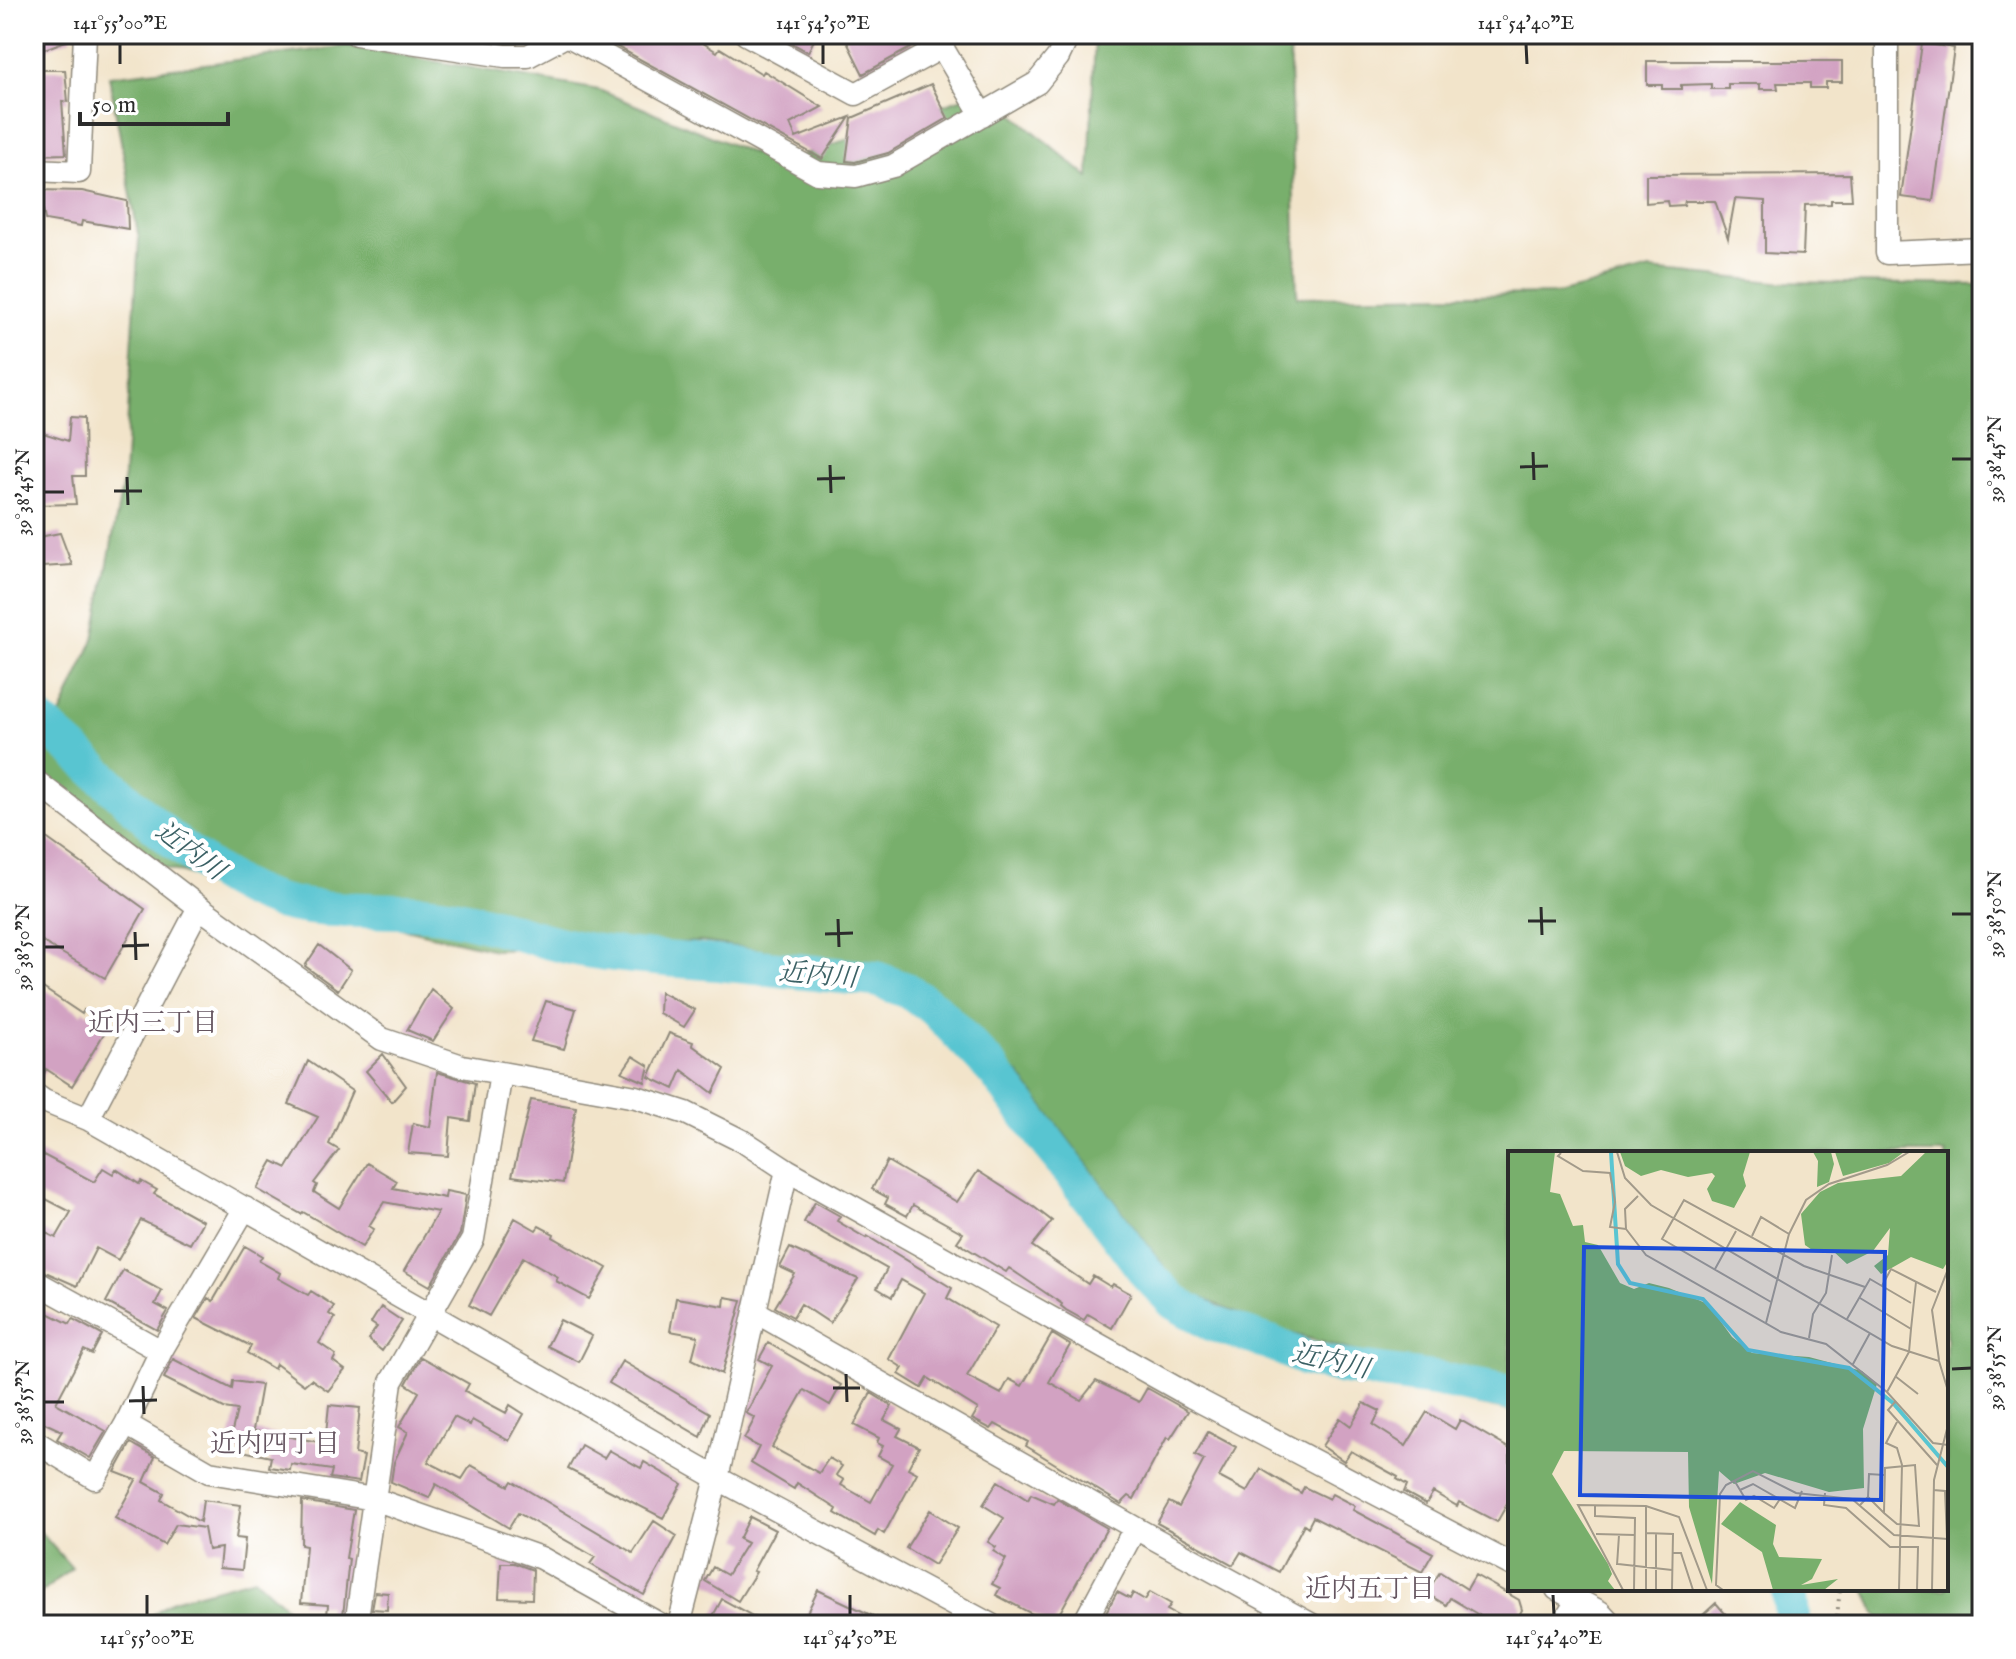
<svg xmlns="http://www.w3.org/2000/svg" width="2016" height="1659" font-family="'IM FELL English','Noto Serif JP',serif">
<rect width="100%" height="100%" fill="#fff"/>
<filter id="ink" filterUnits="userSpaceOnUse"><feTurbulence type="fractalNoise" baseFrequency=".0125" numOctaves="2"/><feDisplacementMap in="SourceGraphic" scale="16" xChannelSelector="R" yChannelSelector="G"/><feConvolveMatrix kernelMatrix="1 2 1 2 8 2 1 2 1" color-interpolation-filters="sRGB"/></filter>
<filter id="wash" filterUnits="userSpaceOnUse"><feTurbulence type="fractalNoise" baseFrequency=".006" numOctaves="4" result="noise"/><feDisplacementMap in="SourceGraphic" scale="32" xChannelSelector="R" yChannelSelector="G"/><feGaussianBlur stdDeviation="1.8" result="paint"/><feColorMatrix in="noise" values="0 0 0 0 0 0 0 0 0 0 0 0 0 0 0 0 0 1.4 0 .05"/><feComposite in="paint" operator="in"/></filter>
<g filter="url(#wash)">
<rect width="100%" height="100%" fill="#f2e4ca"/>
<path fill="#78af6c" stroke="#526d4c" stroke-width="2" d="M1095,34H1289L1297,297L1557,294L1650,270L1776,282L1982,285V1625H1886L1875,1612L1865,1589H1946V1153H1510V1411L1442,1397L1364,1354L1268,1327L1181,1289L1018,1073L878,966L701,942L495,950L302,905L138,861L35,772L94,639L124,476L139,239L109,76L347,46L599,90L778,164L985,90L1089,178Z
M34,1525L72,1568L34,1598Z
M254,1578L305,1625H138L173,1600Z"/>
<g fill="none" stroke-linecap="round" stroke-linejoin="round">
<path stroke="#59c5d1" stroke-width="36" d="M34,717C107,773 165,850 250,891C309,919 378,905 441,914C494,922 545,945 599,952C641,958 684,960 726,964C776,968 826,975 876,979L906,990L935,1009L994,1071L1148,1275L1174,1302L1213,1324L1271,1343L1306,1359L1343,1367L1434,1379L1510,1393
M1789,1589L1793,1625"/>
</g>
<g id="blocks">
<path fill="#d2a2c2" d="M34,34H71V39L34,53Z
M594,34H689L717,52L720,48L762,74L764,71L822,107L790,124L796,138L850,117L822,159Z
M775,34H817L808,52Z
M843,34H908L914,46L863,74Z
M1922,43L1954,48L1933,201L1901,197Z
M1647,61H1842V82H1826V88H1810V83H1777L1778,89H1760V84H1728V89H1711V84L1681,85V89H1662V85H1647Z
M34,70H65L68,102L62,101L66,154L34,155Z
M931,84L948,118L888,153L855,162L846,161L852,118Z
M1850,174L1852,200H1831V204L1805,205L1803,255L1765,253V201L1735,199L1728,238L1715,201H1685L1684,205L1668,206L1667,201L1646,203V175Z
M39,190L82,191L127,201L128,229L82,221L81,226L45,220Z
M70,417L84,418L85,476H73L76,504L34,505V430L68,441Z
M60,533L72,565L42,567L34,538Z
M34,829L145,909L105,978L34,937Z
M319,945L351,970L338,990L305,966Z
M43,988L82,1014L84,1010L108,1027L72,1086L46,1069L40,1082L34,1080V989L40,993Z
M431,989L454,1009L433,1041L407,1030Z
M660,992L695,1010L684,1027L659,1013Z
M546,1001L576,1009L564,1049L531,1041Z
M669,1033L693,1042L692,1045L725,1069L713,1093L682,1070L674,1089L649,1077Z
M383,1054L406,1086L392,1102L366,1071Z
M633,1056L649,1066L645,1082L622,1072Z
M308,1061L352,1091L329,1144L339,1150L314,1183L317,1185L314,1192L339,1208L367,1163L397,1181L393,1188L445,1198L446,1191L466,1195L460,1234L430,1286L404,1271L438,1212L384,1202L369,1226L374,1229L362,1247L303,1212L301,1214L257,1189L273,1161L287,1168L318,1117L289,1104Z
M437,1072L475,1083L470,1121L451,1118L448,1156L408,1153L413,1123L430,1127Z
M531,1100L576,1107L563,1183L512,1176Z
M34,1150L94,1182L103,1168L113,1174L116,1169L139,1184L141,1181L157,1190L154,1194L203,1221L190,1244L141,1220L118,1260L96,1248L77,1286L34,1267V1227L56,1238L71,1212L34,1193Z
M887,1161L957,1202L978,1171L1034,1207L1052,1221L1032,1246L1088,1284L1093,1276L1111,1287L1113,1284L1131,1294L1112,1328L1088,1314L1084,1320L1066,1310L1061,1306L1062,1304L1009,1268L1006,1272L957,1242L963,1233L913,1205L907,1216L885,1204L888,1198L872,1189Z
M815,1202L840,1216L837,1221L866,1238L867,1236L952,1288L947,1298L996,1327L967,1376L1001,1394L1009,1379L1022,1386L1052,1334L1070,1345L1049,1382L1081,1400L1096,1381L1139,1402L1147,1388L1188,1411L1170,1439L1167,1437L1134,1499L1129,1496L1121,1504L1026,1446L1028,1442L995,1424L991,1429L972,1419L978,1409L928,1378L922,1388L899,1374L903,1368L889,1359L924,1293L901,1280L892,1297L877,1288L887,1269L804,1222Z
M515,1218L536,1230L539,1226L554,1234L553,1237L607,1268L589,1299L556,1281L558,1277L523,1257L489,1316L469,1305Z
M245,1246L262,1256L259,1261L280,1273L278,1278L308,1295L311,1291L334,1306L329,1314L335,1318L319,1343L336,1355L333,1361L345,1370L328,1391L311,1379L304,1385L276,1364L274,1369L247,1353L251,1346L196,1318L208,1298L213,1301Z
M790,1248L858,1279L830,1323L801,1304L793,1317L775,1307L795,1274L780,1267Z
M123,1270L162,1291L155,1304L168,1311L157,1330L106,1302Z
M725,1297L742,1300L722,1374L692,1359L698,1336L670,1331L676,1298L724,1306Z
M34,1306L70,1324L73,1319L102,1335L92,1354L84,1350L56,1403L106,1431L90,1458L57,1439L62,1431L34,1418Z
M381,1307L402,1321L382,1351L368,1339L377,1327L371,1323Z
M560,1320L592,1336L579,1362L547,1346Z
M768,1343L841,1385L830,1405L804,1390L772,1447L819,1473L829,1458L842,1466L836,1475L844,1480L841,1485L871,1502L892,1464L878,1456L883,1446L877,1443L879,1438L854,1425L871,1393L892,1406L884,1420L901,1429L897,1436L919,1447L908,1468L917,1473L884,1534L878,1530L875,1536L835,1513L837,1509L797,1483L794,1489L751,1463L759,1447L744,1439L755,1418L746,1413L772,1366L759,1359Z
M421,1357L469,1384L465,1391L506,1413L510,1405L524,1414L509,1441L472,1420L470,1425L454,1417L428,1462L462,1479L471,1465L509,1486L512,1481L633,1553L654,1521L677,1536L644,1595L590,1564L595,1557L518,1513L509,1528L436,1484L429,1498L391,1482L394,1462L408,1432L399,1427L419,1392L406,1384Z
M173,1359L232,1389L233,1381L261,1385L253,1430L256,1431L325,1443L329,1405L360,1408L355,1454L364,1456L359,1482L330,1478L332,1470L291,1464L290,1470L269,1467L271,1457L228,1448L237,1410L224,1408L164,1378Z
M622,1361L710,1413L701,1437L609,1383Z
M1364,1403L1380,1411L1373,1425L1406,1446L1427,1412L1455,1429L1460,1420L1510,1449V1499L1497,1522L1459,1502L1457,1506L1433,1492L1426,1504L1404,1492L1407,1485L1397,1479L1398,1477L1351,1451L1344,1461L1322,1446L1340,1418L1351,1426Z
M1208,1432L1236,1447L1219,1477L1247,1492L1261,1469L1301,1493L1304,1487L1329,1499L1332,1494L1355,1506L1353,1510L1433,1553L1422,1572L1313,1517L1308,1527L1304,1524L1279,1572L1241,1552L1233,1565L1157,1523L1169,1502L1179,1507L1204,1460L1195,1455Z
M131,1443L155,1457L144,1482L164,1493L161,1500L200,1522L203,1500L241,1505L236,1538L245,1539L242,1570L219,1568L221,1548L208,1550L204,1528L176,1524L164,1545L115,1518L136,1480L115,1472Z
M581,1445L604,1458L609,1450L641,1468L644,1462L682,1484L663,1518L568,1469Z
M998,1481L1028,1500L1031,1494L1054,1504L1057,1499L1107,1528L1053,1625L996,1595L1000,1588L992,1584L1006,1559L993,1551L996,1547L988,1542L1004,1518L983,1505Z
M302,1501L354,1510L346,1558L349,1559L342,1625H326L328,1605L301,1603L306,1546L301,1545Z
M930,1510L958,1528L934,1565L906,1548Z
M750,1517L775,1530L753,1571L756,1572L738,1601L705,1581L713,1567L727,1575L747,1543L739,1539Z
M501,1563H514L533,1570L532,1599L499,1598Z
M1440,1572L1467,1589L1475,1575L1519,1600L1522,1610L1514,1625H1496L1450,1598L1446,1605L1426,1593Z
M818,1590L892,1625H801Z
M375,1592L388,1593L387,1610L372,1609Z
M1117,1592L1130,1599L1133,1593L1145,1600L1150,1592L1171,1604L1167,1610L1194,1625H1099Z
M722,1599L769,1625H708Z
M1716,1603L1735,1625H1692Z"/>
</g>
</g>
<g filter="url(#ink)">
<use href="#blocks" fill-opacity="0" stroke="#8e887a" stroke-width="2"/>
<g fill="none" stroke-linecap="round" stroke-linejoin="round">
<defs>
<path id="minor" d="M356,34L505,56H528L567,35L818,173L856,176L893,166L1037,83L1058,57L1069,34
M746,34L856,94L942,47
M1887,34V253L1982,249
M936,37L982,115
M34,170L79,172L85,34
M34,780L199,907L382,1039L462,1066L636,1097L686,1113L746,1143L787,1170L1192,1397L1510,1564
M34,1094L44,1101L88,1119L717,1478L991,1625
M88,1119L199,907
M34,1281L161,1351
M756,1312L1135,1528L1312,1625
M126,1424L209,1472L374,1499L541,1558L661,1625
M34,1441L95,1478L126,1424L161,1351L245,1208
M1557,1589L1600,1612L1612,1625
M356,1625L391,1382L473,1239L501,1074
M679,1625L717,1478L787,1170
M1083,1625L1135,1528
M1562,1625L1578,1600"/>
</defs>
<use href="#minor" stroke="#8e887a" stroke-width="25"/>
<path stroke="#8e887a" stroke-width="4" stroke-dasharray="2 6" stroke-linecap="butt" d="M1836,1625L1840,1589"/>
<use href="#minor" stroke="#fff" stroke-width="22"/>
</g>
</g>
<path fill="none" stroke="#2b2b2b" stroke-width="3" d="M120,44V64M823,44V64M1526,44L1527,64M1533,452L1534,480M1952,459H1972M830,465L831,493M1520,467L1548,466M127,477L128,505M817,479L845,478M114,491H142M44,492H64M1541,907L1542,935M1952,914H1972M838,919L839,947M1528,921H1556M135,932L136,960M825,934L853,933M122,946L149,945M44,947H64M1952,1369L1972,1368M846,1374L847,1402M143,1386L144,1414M833,1388H860M129,1401L157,1400M44,1402H64M147,1595V1615M850,1595V1615M1553,1595L1554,1615"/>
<g text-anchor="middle" stroke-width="8" stroke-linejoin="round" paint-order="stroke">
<g font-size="26" font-style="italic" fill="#3b6165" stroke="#fff">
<text transform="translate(191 850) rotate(37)" y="9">近内川</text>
<text transform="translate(818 974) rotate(5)" y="9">近内川</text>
<text transform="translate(1331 1360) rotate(13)" y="9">近内川</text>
</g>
<g font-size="26" fill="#655560" stroke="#fff">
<text x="153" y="1031">近内三丁目</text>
<text x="275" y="1452">近内四丁目</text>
<text x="1370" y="1597">近内五丁目</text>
</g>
</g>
<g transform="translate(1508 1151)">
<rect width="440" height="440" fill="#f2e4ca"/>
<path d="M0,1H47L42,41L52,43L65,75L75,74L77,91L90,94L112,132L126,138L141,132L161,137L200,153L224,186L244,202L301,206L354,220L369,233L355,278L356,337L321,341L257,322L226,333L211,320L204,433L181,356L180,301L56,300L44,323L100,413L104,423L100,430L107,439H0ZM112,1H242L235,24L238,35L226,57L204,50L199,38L207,25L204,22L180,26L153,19L133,25L117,15ZM305,1H323L326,13L321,31L309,36L310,10ZM327,1H396L381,12L335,25ZM418,1H440V110L435,118L403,106L373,123L366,115L380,104L382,77L365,100L339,113L324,99L307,101L297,94L293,63L312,41L330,32L393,25ZM232,351L268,374L265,393L271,406L314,408L304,428L293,434L330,428L316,439H265L254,401L213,373Z" fill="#78af6c"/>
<path fill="none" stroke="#59c5d1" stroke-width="4" d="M103,1L110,113L122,132L195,148L240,199L341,217L385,252L440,316"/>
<path fill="none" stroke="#a29a8a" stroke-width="2" d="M109,1L117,27L143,54L384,195L431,210L440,240M53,2L50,5L75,20L102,22L107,51L102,76L118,78M130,45L117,58L118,78L138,104L273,181L318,193L379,241L425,292L440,294M244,85L253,66L281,83M207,118L228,80M374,135L383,118L428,141M352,147L403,178L401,201L379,241M263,151L154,88L176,49L296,115L357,136M339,168L362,128L403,152M258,172L281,83L298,49L321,33L379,14L401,1M403,178L408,131M301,187L305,163L318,142L324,104M431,209L424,159L440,118M345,213L362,182M387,225L410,243M387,251L380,259L429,314M389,271L378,292L389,297L394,314L391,439M226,329L238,349L246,345L266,357L272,348M232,339L245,333L287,357L294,340M425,339L437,340L440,411M317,342L316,354L338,357L382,396H410L409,439M360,346L376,362L389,373L411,375L407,314L377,317L376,362M87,354V365L127,367L126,439M352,354L360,346L361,323L376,324M138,382L165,383L164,439M88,383L127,384M165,402H173L185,439M110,413L164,419M109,414L111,384M115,439L70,354L138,355L171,366L199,439M138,439V355M148,439V382M215,439L208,434L212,343L218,334L245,320L288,342L344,348L386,384L440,388M424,439L426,329L440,274"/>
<path fill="#1d4ed8" fill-opacity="0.15" stroke="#1d4ed8" stroke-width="4" d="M76,96L377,101L373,349L72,344Z"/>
<rect width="440" height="440" fill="none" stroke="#2b2b2b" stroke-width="4"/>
</g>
<rect width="2016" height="1659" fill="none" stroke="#fff" stroke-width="88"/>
<path d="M80 112v12h148v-12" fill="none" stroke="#2b2b2b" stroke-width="4"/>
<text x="92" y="112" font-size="24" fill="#2b2b2b" stroke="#ffffff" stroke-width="6" paint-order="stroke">50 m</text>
<rect x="44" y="44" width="1928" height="1571" fill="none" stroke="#2b2b2b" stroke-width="3"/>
<g font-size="20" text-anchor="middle" fill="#2b2b2b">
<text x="120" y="29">141°55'00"E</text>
<text x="823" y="29">141°54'50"E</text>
<text x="1526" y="29">141°54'40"E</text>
<text transform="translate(1994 459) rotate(-90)" y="7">39°38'45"N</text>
<text transform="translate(22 492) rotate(-90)" y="7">39°38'45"N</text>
<text transform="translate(1994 914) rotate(-90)" y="7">39°38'50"N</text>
<text transform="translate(22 947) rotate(-90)" y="7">39°38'50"N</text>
<text transform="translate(1994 1368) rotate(-90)" y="7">39°38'55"N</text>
<text transform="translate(22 1402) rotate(-90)" y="7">39°38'55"N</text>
<text x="147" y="1644">141°55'00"E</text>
<text x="850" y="1644">141°54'50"E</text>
<text x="1554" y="1644">141°54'40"E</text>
</g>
</svg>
